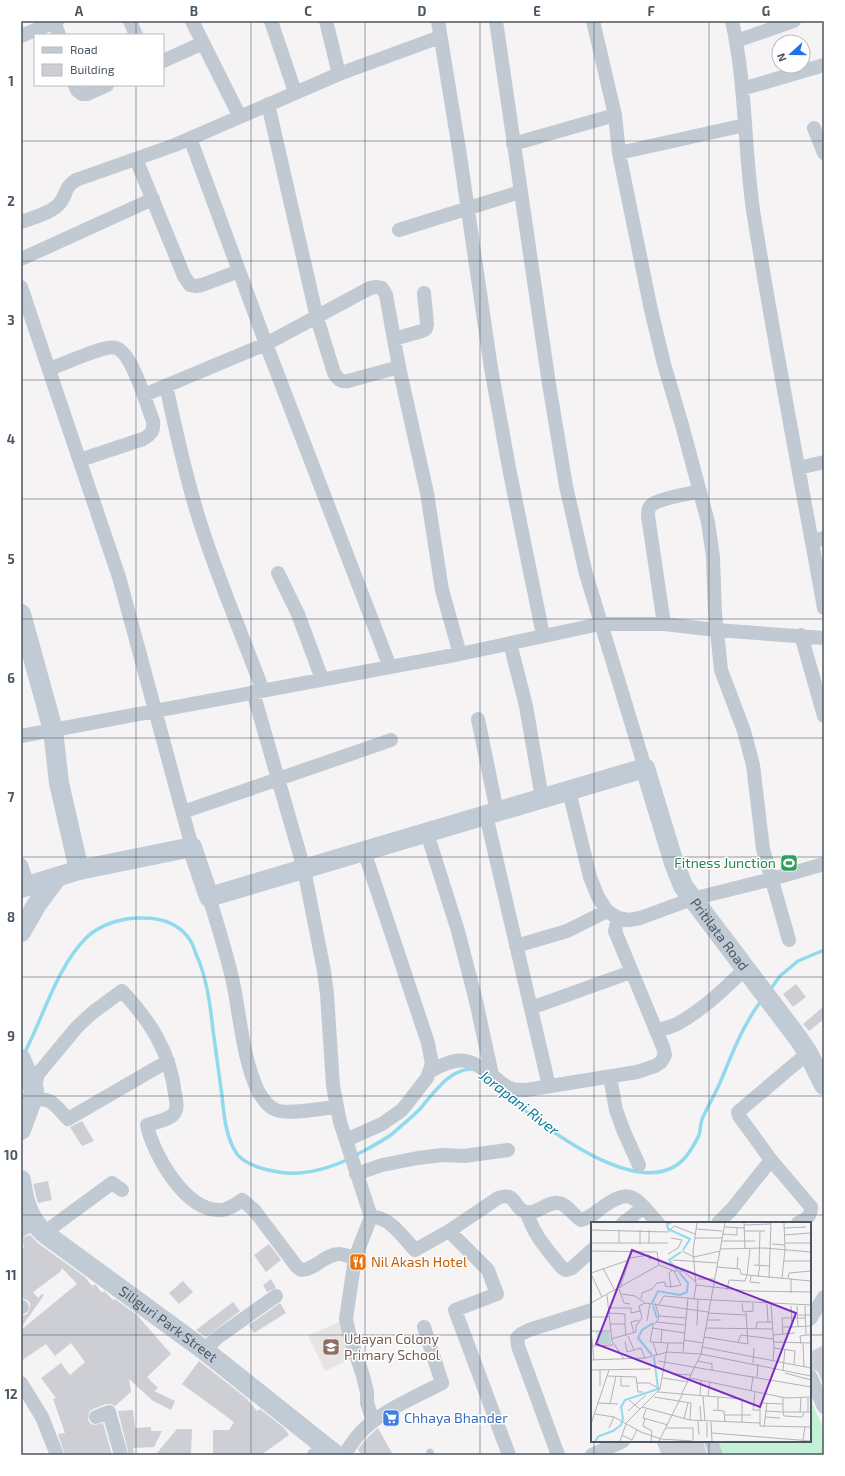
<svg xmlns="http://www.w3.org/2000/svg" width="845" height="1476" font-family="'Exo 2',sans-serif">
<rect width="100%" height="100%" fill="#f5f3f3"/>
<path fill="#e6e4e5" d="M339,1322L353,1358L325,1371L308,1336Z"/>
<path fill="#c3f1d5" d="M810,1398L824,1430V1455H722L717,1441H810Z"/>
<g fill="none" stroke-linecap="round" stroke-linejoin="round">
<path stroke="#90daee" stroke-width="3.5" d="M770,990L780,976L798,961L824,950
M24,1054C43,1018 57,966 87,937C101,924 124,917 143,918C162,918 179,923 190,940C193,944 194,949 196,954C207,978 210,1004 213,1030C216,1052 219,1074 222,1096C224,1116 226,1138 237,1154C249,1169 282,1174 299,1173C316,1172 334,1166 349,1159
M501,1090C536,1122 650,1214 690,1151C693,1146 697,1140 699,1135C701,1129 700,1123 703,1117C708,1106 714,1096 719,1085C731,1057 742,1026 761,1001
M354,1156C367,1149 380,1143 392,1134C401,1126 411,1118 420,1109C434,1093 449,1069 472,1069"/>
</g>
<path fill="#cdcfd5" d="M796,984L806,997L793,1007L783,994Z
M824,1006V1019L809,1031L803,1024Z
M82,1121L94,1141L82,1146L70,1127Z
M48,1181L52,1200L38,1203L33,1184Z
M30,1235L39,1244L85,1277L92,1286L95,1284L102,1293L104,1291L113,1300L115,1299L137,1315L171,1354L147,1377L158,1388L154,1391L175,1401L171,1410L153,1401L129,1379L131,1392L115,1406L111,1404H106L93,1409L89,1412L88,1420L91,1424L95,1425L103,1423L112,1455H65L58,1434L65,1433L53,1399L56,1398L41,1378L61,1363L70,1375L85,1362L71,1343L55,1356L46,1344L21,1361V1330L77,1284L62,1268L60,1272L33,1292L38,1298L42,1294L44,1295L21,1328V1316L27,1314L30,1307V1303L27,1300L21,1298V1250L24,1247L22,1238Z
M269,1244L281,1260L266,1272L254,1255Z
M271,1279L276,1288L267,1292L263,1285Z
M183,1281L193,1292L179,1304L169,1293Z
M233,1302L240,1311L206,1337L196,1330Z
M280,1303L286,1313L254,1333L249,1325Z
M824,1345V1386L818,1372L811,1368L810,1365V1352Z
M199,1361L246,1398L257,1411L260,1409L284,1428L289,1435L261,1455H213V1430H229L234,1422L182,1384Z
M133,1410L135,1428L151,1427V1431H162L154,1447L133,1448L134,1455H129L118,1411Z
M378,1428L393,1455H361L358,1449L368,1437Z
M177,1429H192L191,1454H156Z
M656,1441H703L707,1455H662Z"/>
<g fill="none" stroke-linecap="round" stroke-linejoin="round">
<path stroke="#c1cad2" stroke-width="7" d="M430,1452L431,1455"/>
<path stroke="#c1cad2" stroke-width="14" d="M54,21L59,35
M130,21L136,35
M192,21L240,117
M271,21L295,92
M438,21L459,149L491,368L509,468L543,635
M496,21L549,384L566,486L586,574L645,768
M593,21L615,115L619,153L651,310L664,364L682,425L708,522L713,557L715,613L721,670L744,731L753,765L763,849L789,940
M732,21C746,83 744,147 753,210C774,343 800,475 824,608
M21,36L57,21
M736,41L794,21
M163,61L203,43
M339,74L440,37
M75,85L77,90L82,94H87L107,85
M742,89L824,65
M268,104L317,318L334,373C338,379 340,382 348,381L399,367
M814,128L824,153
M190,138L266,344L390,667
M513,144L615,115
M619,153L745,125
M136,159L184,276L190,285L196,286L202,285L239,271
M21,222C32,218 50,213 58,205C68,196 62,189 76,180L175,145L339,74L326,21
M399,230L520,192
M21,259L153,199
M21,287L119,577L192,847
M394,339L422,331L426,329L427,324L424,293
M49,369C62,365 106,344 116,348C132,352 147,406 153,421C154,430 152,434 143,439L80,460
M166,386C176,430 185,475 199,519C217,577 242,634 263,691
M144,395L266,344L370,288L376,287L382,288L386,295L399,367L427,493L442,590L460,654
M799,468L824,462
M812,542L824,538
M278,573L298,614L322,679
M664,624L648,516C648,511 648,507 653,504C661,498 689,494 700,491
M801,635L824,716
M510,643L526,706L542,798
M253,692L304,869L324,971L327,994L333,1086L340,1122L371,1217L355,1258L346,1319L349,1333L363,1376L367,1392V1403L373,1421
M478,719L497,812
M21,736L460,654L600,624H664L716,630L824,638
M569,791L590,877L598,897L607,911L618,918L629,920L640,918L692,899L772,879L824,864
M183,812L391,740
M486,815L549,1086
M427,833L458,931L476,1001L492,1075
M21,865L28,886
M209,897C218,927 228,957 234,987C240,1019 244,1062 258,1091C262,1098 268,1107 276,1110C287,1115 323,1108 337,1107
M516,946L567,931L607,911
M531,1008L631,972
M656,1031C663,1029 670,1027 677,1024C703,1010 724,989 745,969
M429,1072C456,1056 468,1056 493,1076C505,1086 510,1091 526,1090L637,1072L655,1066L661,1062L665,1055L663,1047L615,931L618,918
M610,1077L616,1110L624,1132L639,1165
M34,1090L38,1074L77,1027L92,1013L122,991C151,1022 170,1052 175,1094C176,1100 178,1107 175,1112C171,1120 155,1122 147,1125C153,1154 185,1211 220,1210C228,1210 235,1205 242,1200L254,1210L297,1267L301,1270C315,1270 325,1254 339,1254C344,1254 350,1257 355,1258
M32,1100C52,1096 55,1106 68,1119L168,1061
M346,1140L382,1124L402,1110L427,1078L432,1064L428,1043L364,851
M356,1174L382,1165L418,1158L442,1155L464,1156L508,1150
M527,1212C533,1235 548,1250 562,1268L566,1270L572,1268L592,1250
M371,1217C390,1216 403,1238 415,1250L449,1231L498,1198C517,1191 513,1209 526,1212C538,1215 550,1198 562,1204C569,1207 574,1216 581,1220C589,1218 594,1214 600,1209C632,1185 635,1198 658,1223
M623,1223L644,1207
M718,1223L732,1209L771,1160
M798,1223C806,1219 811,1217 811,1207L771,1160L739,1116L738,1112L808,1053
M21,1230L34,1223
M449,1231L488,1270L497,1294L455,1310L509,1455
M44,1233L112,1183L122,1190
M21,1307H22
M810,1319L824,1297
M204,1350L218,1337L276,1296
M810,1376L824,1407
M21,1383L42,1417L57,1455
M96,1417L109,1412L121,1455
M711,1441L716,1455
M314,1455L333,1453
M344,1455C350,1446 356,1436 365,1428C386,1409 416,1397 442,1383L424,1327
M558,1455L518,1346L517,1338L521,1334L529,1330L592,1310
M592,1455L623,1441"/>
<g stroke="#c1cbd6" stroke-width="20">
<path d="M21,614L53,730L59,783L79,870"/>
<path id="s1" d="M21,888L79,870L192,847L209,897L645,768L674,863L683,886L798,1038L808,1053L824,1085"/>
<path d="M21,932L37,904L57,877"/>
<path d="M21,1059L34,1090L32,1100L21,1130"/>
<path id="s2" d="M21,1180C24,1202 28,1217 44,1233L204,1350L336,1455"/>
</g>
</g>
<path fill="none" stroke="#4a5661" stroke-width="1" stroke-opacity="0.55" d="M136,21V35M251,21V1455M365,21V1455M480,21V1455M594,21V1223M709,21V1223M136,85V1455M21,141H824M21,261H824M21,380H824M21,499H824M21,619H824M21,738H824M21,857H824M21,977H824M21,1096H824M21,1215H824M21,1335H592M810,1335H824M594,1441V1455M709,1441V1455"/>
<defs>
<symbol id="stadium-square" viewBox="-11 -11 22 22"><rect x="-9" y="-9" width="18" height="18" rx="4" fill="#2e9e5b" stroke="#fff"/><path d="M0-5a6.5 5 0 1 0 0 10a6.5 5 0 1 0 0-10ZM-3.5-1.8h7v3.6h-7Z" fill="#fff"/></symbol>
<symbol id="restaurant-square" viewBox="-11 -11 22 22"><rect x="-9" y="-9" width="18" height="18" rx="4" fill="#e8710a" stroke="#fff"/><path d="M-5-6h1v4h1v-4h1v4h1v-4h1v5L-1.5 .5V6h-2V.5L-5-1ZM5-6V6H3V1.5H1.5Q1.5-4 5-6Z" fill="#fff"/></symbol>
<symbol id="school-square" viewBox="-11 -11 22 22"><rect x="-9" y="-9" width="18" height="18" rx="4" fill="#8d6e63" stroke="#fff"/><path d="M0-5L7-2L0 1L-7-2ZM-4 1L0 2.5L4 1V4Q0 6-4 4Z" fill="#fff"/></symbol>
<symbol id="supermarket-square" viewBox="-11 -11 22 22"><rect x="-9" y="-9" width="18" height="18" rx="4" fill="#3f7fe0" stroke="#fff"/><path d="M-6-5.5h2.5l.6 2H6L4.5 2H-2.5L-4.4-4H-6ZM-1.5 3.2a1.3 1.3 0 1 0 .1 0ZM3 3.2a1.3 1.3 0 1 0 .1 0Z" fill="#fff"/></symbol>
</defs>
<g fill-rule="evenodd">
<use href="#stadium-square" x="779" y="853" width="20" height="20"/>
<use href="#restaurant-square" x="348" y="1252" width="20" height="20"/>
<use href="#school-square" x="321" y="1337" width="20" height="20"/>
<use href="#supermarket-square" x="381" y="1408" width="20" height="20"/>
</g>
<g text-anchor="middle" stroke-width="3" stroke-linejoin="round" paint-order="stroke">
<g font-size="14" fill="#27864d" stroke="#fff" text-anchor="end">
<text x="776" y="868">Fitness Junction</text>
</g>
<g font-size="14" fill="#4a5661" stroke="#fff">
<text dy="5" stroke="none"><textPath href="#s1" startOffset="868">Pritilata Road</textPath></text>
<text dy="5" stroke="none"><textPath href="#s2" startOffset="213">Siliguri Park Street</textPath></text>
</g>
<g font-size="14" fill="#c56008" stroke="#fff" text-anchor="start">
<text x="371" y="1267">Nil Akash Hotel</text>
</g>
<g font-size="14" fill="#785e54" stroke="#fff" text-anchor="start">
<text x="344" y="1344">Udayan Colony<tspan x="344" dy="16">Primary School</tspan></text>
</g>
<g font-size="14" fill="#366cbe" stroke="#fff" text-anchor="start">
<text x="404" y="1423">Chhaya Bhander</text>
</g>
<g font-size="15" font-style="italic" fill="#0c7c9b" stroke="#fff">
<text transform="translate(519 1103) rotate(38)" y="5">Jorapani River</text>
</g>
</g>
<g transform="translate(591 1222)">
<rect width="220" height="220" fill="#f5f3f3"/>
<path d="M5,109L18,110L20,122H6Z" fill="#c3f1d5"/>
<path fill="none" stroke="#90daee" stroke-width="2" d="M80,1L76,2L77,7L99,17L92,28M86,48L78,38L90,30M61,81L67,69L89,73L96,70L97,61L88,50M62,84L66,96M61,133L47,116L51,108L62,101M4,219L8,214L22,209L30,203L32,196L30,185L34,178L67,167L63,135"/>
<path fill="none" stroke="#b1b4b9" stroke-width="1" d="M153,1L154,27M153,3L180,2M133,5L154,6M193,6L215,5M105,7L131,9M0,8L77,10L83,4L104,12M28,8V21M154,9H174M131,12L146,13V6M193,13L220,11M104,16H131M130,19H164M0,21H77M58,21V8M194,21H220M49,22V8M181,22L194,23M129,27L173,26L220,30M159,27L156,53L220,59M0,29L66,30L68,43M91,29L103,35L129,29M77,32L87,26L91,18L80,16M39,36L58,33L59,38M82,38L127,41M193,39H220M163,43L179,44M168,43L169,9M126,45L149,47L150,52L156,53L154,59L138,58L136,68M12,46L24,69M146,47L147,35M0,51L38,38L41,30M0,52L11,75M160,54L159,60L169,61M167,55L169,43M178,56L180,1M191,56L194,27L193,1M197,56L198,51L220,49M106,57H123M105,63L157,69L220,70M80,65L78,51L82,48M29,66L38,38M28,67L33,81L39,82M200,71V56M31,72L44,74L54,81L117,90M16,73L21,119L33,137M50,77L51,71L61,67L66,61L74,60V64L80,65L90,63L83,49M103,77L220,83M0,81L68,43L83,49H92L105,60M64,81L68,94L95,96M151,81L152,90L162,89V81M68,82L73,74L97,76M176,82L177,100M180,82L183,126L204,129L203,142M206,84L207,105M214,84L215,113H220M17,86H40V91L49,89M18,91L34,92V102M117,91L155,93M68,93L67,98L62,103L59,120L77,121M206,93H220M0,95H18M116,98H130M56,99L59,81M65,100L94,103M19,102H34L35,114M106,103L107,77M192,105H201L200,84M201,105L220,104M61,106L94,111M114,106L182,107M165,106L166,100H182M0,108L3,138M0,109H19M43,111L40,100L48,98M192,112L191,96H215M182,113L204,111M37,114L43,128M113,115L157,122L155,91M20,117L45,110V104L51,96L48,84L54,81M93,118L112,121M34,119L36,130L50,126L54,136M62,120L66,133M70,120L71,107M147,120L150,113L182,117M182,120L220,121M210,122L209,114L215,113M212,122L213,145M1,124L22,123M111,125L220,146M92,130L97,76L103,77L105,63L102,29L106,1M0,138L54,136L77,130L110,132L220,154M67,139L220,165M107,139L121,142V148M182,139L183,126M162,141L163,126M0,148L60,147M9,148V164M192,148L194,127M194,151L220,158M85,152L100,153M16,154L45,155L47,170H52M30,154V164H39M166,155L167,142M72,156L97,160M99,156L195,176L220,175M46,161H58L69,167M160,169L162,154M67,170L151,177V200M164,170L162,188H169M91,171L110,132L134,1M109,173L110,159M112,174L114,199M117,174L119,160M63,175L100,181L99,198M192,176V190H220M38,178L49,187M7,181L27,182M19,182L25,154M192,182L169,181V204L220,205M109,184L110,199M51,185L99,198L169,201M55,187L52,196L77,203M122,188L133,189L134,199M127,188V175M37,189L55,173M175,189L192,190L193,194L211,195L213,191M217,190V176M209,191L210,176M4,192L23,195L50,210L70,217L102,219M134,193H160M174,195L189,196M54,196L52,204L61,209L60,219M93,197L97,181M107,199L108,213M116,200V215M120,200L121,219M0,202L18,148M34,202L69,167L77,121H93M173,205L176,181M18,206L23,195M75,206H102V218M121,211L220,219M31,213L41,218L46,208M212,218L214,205M29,219L35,202M68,219L92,171"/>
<path fill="#7b2cbf" fill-opacity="0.15" stroke="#7b2cbf" stroke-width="2" d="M41,28L205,91L169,185L5,122Z"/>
<rect width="220" height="220" fill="none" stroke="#4a5661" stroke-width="2"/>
</g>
<rect width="845" height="1476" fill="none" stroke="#ffffff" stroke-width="44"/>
<rect x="34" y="34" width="130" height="52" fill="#ffffff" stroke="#b7bbc0"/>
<rect x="42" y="47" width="20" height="6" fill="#c1cbd6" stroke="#b7bbc0"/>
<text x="70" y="54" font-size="12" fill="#4a5661">Road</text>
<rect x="42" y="64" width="20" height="12" fill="#cdcfd5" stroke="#b7bbc0"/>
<text x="70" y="74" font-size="12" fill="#4a5661">Building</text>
<g transform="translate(791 54) rotate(249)"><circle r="19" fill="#ffffff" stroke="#b7bbc0"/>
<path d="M0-3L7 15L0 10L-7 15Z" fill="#1a73e8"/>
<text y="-6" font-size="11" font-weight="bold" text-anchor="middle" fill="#4a5661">N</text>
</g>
<rect x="22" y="22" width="801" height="1432" fill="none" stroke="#4a5661" stroke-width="1.5"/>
<g font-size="13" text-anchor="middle" font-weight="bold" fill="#4a5661">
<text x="79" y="16">A</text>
<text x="194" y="16">B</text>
<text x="308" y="16">C</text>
<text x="422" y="16">D</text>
<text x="537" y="16">E</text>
<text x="651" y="16">F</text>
<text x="766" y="16">G</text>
<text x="11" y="86">1</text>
<text x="11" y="206">2</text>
<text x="11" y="325">3</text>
<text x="11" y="444">4</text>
<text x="11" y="564">5</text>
<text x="11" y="683">6</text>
<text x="11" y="802">7</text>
<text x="11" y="922">8</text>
<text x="11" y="1041">9</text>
<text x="11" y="1160">10</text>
<text x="11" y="1280">11</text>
<text x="11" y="1399">12</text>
</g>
</svg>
